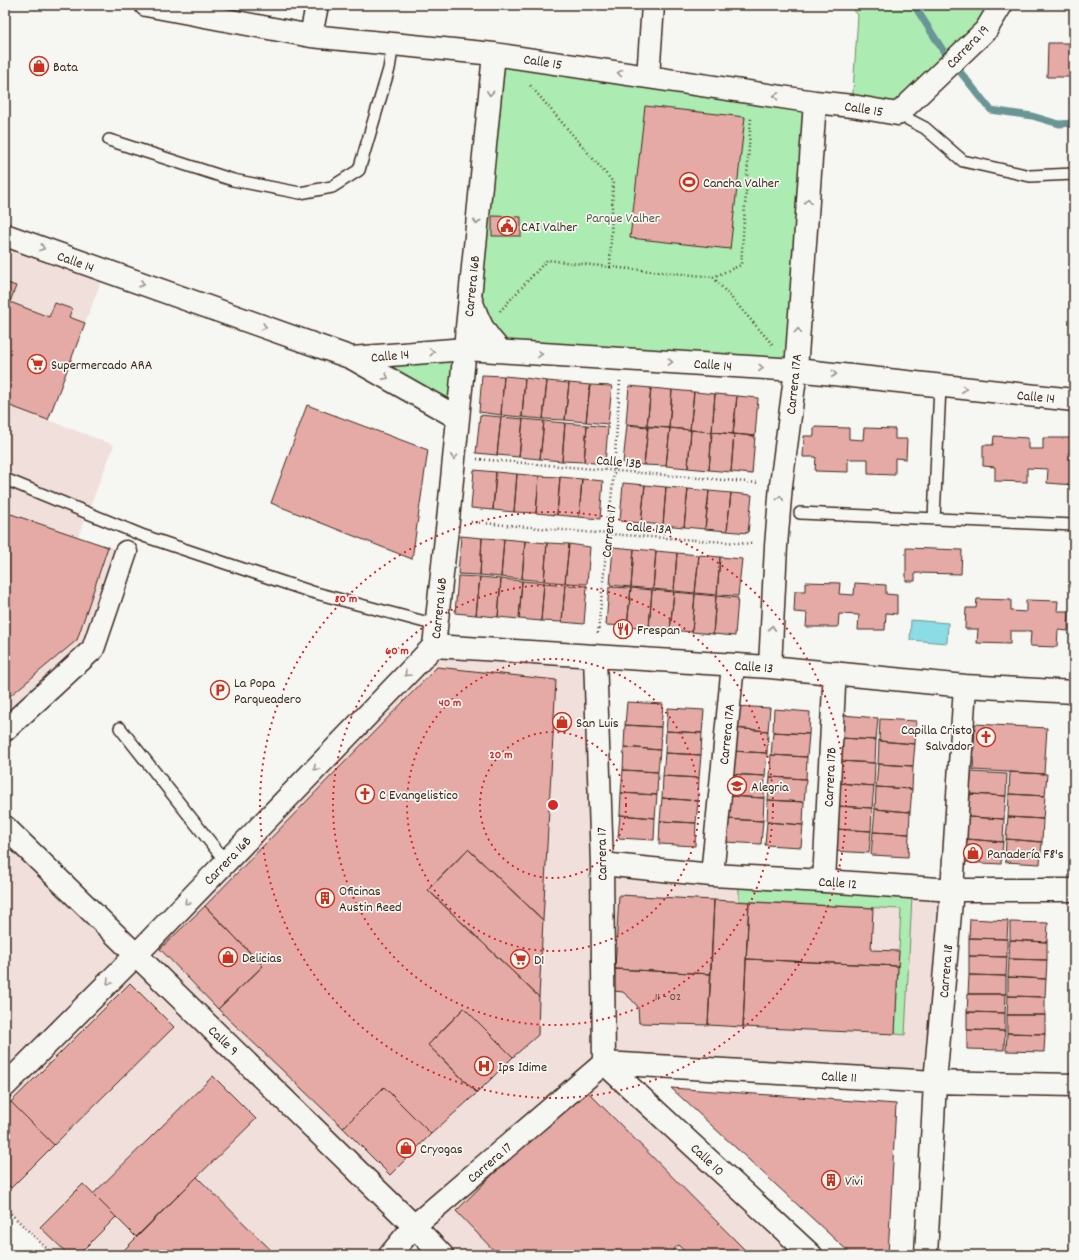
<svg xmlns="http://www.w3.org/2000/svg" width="1079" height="1260" font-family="Dekko,sans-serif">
<rect width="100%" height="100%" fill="#f6f6f2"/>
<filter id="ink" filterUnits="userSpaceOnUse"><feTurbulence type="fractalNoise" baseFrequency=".025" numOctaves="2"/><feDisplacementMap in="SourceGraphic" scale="8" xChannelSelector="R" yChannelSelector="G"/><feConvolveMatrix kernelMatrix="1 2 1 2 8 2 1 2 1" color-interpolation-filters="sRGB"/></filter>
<g filter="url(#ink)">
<path fill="#f1dfdb" d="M5,235L105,271L48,420L114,445L78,537L126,552L93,649L5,730Z
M434,646L595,656L602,864L952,890L935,1082L604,1063L811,1255H442L414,1226L390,1255H53L5,1208V827L136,955Z"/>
<path fill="#acebb2" stroke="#748a68" d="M849,5H1001L898,114L852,106L858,15Z
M494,54L815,102L796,370L465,349L458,418L352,358L465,349Z
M739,887L912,896L905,1035L895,1034L901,909L739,901Z"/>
<path fill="#8bdce4" stroke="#6b9595" d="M911,620L948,623L947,643L910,640Z"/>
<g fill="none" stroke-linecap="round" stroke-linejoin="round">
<path stroke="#6b9595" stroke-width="7" d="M914,5L944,52L991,110L1032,116L1059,124L1074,123"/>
</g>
<path fill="#e5aaa5" stroke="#3b2a1e" d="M1048,43H1074V77H1047Z
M645,106L745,117L730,249L630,238Z
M492,216L521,217V236H492Z
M5,282L16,286L10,302L49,317L55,303L72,309L69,317L85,323L48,420L5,404Z
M482,375L504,376L501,415L479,412Z
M504,376L525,378L522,417L501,415Z
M525,378L547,381L543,419L522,417Z
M547,381L569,383L565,420L543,419Z
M569,383L590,385L586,422L565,420Z
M590,385L612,386L608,424L586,422Z
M629,386L651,388L647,426L626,424Z
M651,388L672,390L669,428L647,426Z
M672,390L694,392L690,430L669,428Z
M694,392L715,394L712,432L690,430Z
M715,394L737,396L733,434L712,432Z
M737,396L758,398L755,436L733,434Z
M307,405L428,450L412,559L271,503Z
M480,415L501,417L497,455L476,453Z
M501,417L523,419L519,457L497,455Z
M523,419L544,421L540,459L519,457Z
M544,421L565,423L562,461L540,459Z
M565,423L587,425L584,462L562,461Z
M587,425L608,427L605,464L584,462Z
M627,425L648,427L644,465L623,463Z
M648,427L670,428L666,466L644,465Z
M814,427L849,428V439L863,440L864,428L895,429V439H907L906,459L895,458V475L868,474V459H848V472L815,471L816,457H803L804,436H814Z
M670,428L691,430L688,468L666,466Z
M691,430L712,432L709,470L688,468Z
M712,432L734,434L731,472L709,470Z
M734,434L755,436L752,474L731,472Z
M994,436L1028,438V449H1043V438H1074V485L1047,483L1048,469L1027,468V482L995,481V467L983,466V445H993Z
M474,470L496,472L493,510L471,508Z
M496,472L517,474L514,512L493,510Z
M517,474L539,476L536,513L514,512Z
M539,476L560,477L557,515L536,513Z
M560,477L582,479L579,517L557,515Z
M582,479L603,481L600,519L579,517Z
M623,483L645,485L641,523L620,521Z
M645,485L666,487L663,525L641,523Z
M666,487L688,489L684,527L663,525Z
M688,489L709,491L705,529L684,527Z
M709,491L731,493L727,531L705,529Z
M731,493L752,495L748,533L727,531Z
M5,512L108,547L77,640L5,700Z
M461,536L482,538L480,575L458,574Z
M482,538L504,539L501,577L480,575Z
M504,539L525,541L522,579L501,577Z
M525,541L547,543L544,581L522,579Z
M547,543L569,544L565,583L544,581Z
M569,544L590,547L587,584L565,583Z
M613,547L634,549L631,587L610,585Z
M906,548L962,550L961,574L915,573V581H906Z
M634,549L656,551L653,589L631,587Z
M656,551L677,553L674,591L653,589Z
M677,553L699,555L695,593L674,591Z
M699,555L720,557L717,595L695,593Z
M720,557L742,559L738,596L717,595Z
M458,576L480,577L476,615L455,613Z
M480,577L501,579L498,617L476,615Z
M501,579L522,581L519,619L498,617Z
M522,581L544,583L541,621L519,619Z
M805,582L840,583L839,594L854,595L855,583L886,585V594L897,595V614L886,613L885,630H858L859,615L839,614L838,627H806L807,613L794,612L795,591H805Z
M544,583L565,585L562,622L541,621Z
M565,585L587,586L584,624L562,622Z
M609,587L631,588L627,626L606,625Z
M631,588L652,590L649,628L627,626Z
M652,590L674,592L670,630L649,628Z
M674,592L695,594L692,632L670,630Z
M695,594L716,596L713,634L692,632Z
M716,596L738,598L735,636L713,634Z
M977,599L1011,600V611L1026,612V600L1058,601L1057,611H1069L1068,631L1058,630L1057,647L1030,646L1031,631H1010V644L977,643L978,629H965L966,608H976Z
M437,667L556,680L543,920L468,849L428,890L539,997L538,1035L513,1057L464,1008L428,1045L477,1093L431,1134L384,1087L343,1128L218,1009L263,966L205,906Z
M627,702L663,704L661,727L625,725Z
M734,706L770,708L768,731L733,728Z
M668,708L704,710L702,733L666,731Z
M774,709L810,712L809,734L773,732Z
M842,715L878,718L876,740L841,738Z
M880,719L916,721L915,744L879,741Z
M975,724L1047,728L1044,774L973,770Z
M625,725L661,727L660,750L624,747Z
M733,728L768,731L767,753L731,751Z
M666,731L702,733L701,755L665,753Z
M773,732L809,734L807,757L771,755Z
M841,738L876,740L875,763L839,761Z
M879,741L915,744L913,766L878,764Z
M624,747L660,750L658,772L623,770Z
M731,751L767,753L765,776L729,774Z
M665,753L701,755L699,778L663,776Z
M771,755L807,757L806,779L770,777Z
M839,761L875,763L874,786L838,783Z
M878,764L913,766L912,789L876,787Z
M623,770L658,772L657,795L621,793Z
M971,772L1007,774L1006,796L970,794Z
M1010,772L1047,774L1045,796L1009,794Z
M729,774L765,776L764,798L728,796Z
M663,776L699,778L698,801L662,798Z
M770,777L806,779L804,802L768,800Z
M838,783L874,786L872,808L836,806Z
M876,787L912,789L910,812L875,809Z
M621,793L657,795L655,818L620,815Z
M970,794L1006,796L1004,819L968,817Z
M1009,794L1045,796L1043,819L1008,817Z
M728,796L764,798L763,821L726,819Z
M662,798L698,801L696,823L660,821Z
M768,800L804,802L803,825L767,822Z
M836,806L872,808L871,831L835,829Z
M875,809L910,812L909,834L873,832Z
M620,815L655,818L654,840L618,838Z
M968,817L1004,819L1003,842L967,839Z
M1008,817L1043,819L1042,842L1006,839Z
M726,819L763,821L761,844L725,842Z
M660,821L696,823L695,846L659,844Z
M767,822L803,825L801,847L765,845Z
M835,829L871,831L869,853L833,851Z
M873,832L909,834L908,857L871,855Z
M967,839L1003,842L1001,864L965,862Z
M1006,839L1042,842L1040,864L1005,862Z
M468,849L543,920L539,997L428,890Z
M619,895L714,900L711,974L615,969Z
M714,900L749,902L743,1027L708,1025Z
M749,902L873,908L871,950L899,951L898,966L746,959Z
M205,906L263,966L218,1009L160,949Z
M970,919L1008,921L1007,939L969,938Z
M1010,922L1048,923L1047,942L1010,940Z
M969,938L1007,939V957L969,956Z
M1010,940L1047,942V960L1009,959Z
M969,956L1007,957L1006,976L969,975Z
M746,959L898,966L895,1034L743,1027Z
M1009,959L1047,960L1046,979L1008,977Z
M615,969L711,974L708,1025L639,1023L638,1007L631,999L623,992L614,991Z
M969,975L1006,976V994H968Z
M1008,977L1046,979L1045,997L1008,996Z
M130,983L174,1027L54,1145L11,1102Z
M968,994H1006L1005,1013L967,1012Z
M1008,996L1045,997V1015H1007Z
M464,1008L513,1057L477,1093L428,1045Z
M967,1012L1005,1013V1031L967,1030Z
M1007,1015H1045V1034L1007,1033Z
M967,1030L1005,1031L1004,1050L967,1049Z
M1007,1033L1045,1034L1044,1052L1006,1051Z
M213,1076L256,1119L136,1237L93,1194Z
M582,1086L750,1255H689L678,1245L669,1255H498L456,1211Z
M384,1087L431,1134L390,1175L343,1128Z
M671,1088L896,1104L888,1255H852Z
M11,1102L54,1145L11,1188L5,1182V1108Z
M197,1177L276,1255H119Z
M83,1184L116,1217L78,1255H69L40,1227Z"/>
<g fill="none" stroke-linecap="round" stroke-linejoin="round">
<defs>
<path id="lane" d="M898,114L925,128L963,161L1030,176L1074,174
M109,140L233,180L300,193L332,187L359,170L389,69L393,44
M5,479L144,536L312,592L436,625
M800,513L1074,525
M934,519L940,386
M120,728L226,862"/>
<path id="street" d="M146,5L311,36L494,54L815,102L852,106L898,114L986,30L1001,5
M311,36L317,5
M648,77L653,5
M352,358L458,418
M434,646L770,667L965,686L1074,692
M770,667L776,546L781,485L796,370L815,102
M5,730L93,649L126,552
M5,827L414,1226L442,1255
M602,864L712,875L824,881L952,890H1074
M712,875L733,665
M824,881L834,687L837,673
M604,1063L935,1082L1074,1085
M604,1063L811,1255
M5,1086L136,955L434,646L448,520L494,54
M390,1255L414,1226L604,1063L602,864L595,656
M926,1255L935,1082L952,890L965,686"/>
<path id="secondary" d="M5,235L352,358L465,349L796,370L1074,400
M470,297C478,321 483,333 501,351"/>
</defs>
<use href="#lane" stroke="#3b2a1e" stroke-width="14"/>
<use href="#street" stroke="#3b2a1e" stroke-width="25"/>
<use href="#secondary" stroke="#3b2a1e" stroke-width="25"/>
<path stroke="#3b2a1e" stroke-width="2.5" stroke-dasharray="1 3" stroke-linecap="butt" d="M610,267L713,277L773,345
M713,277L741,265L751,117
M500,311L547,260L610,267L613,182L529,84
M477,459L759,483
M471,522L608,534L754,544
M598,633L614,470L620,381
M5,1208L53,1255"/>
<use href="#lane" stroke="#f6f6f2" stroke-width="11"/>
<use href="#street" stroke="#f6f6f2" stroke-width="22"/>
<use href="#secondary" stroke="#f6f6f2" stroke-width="22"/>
</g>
<defs><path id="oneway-chevron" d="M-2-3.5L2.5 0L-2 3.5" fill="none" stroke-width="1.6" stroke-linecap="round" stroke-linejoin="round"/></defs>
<g stroke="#989088">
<use href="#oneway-chevron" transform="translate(620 73) rotate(-171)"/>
<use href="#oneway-chevron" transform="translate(490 93) rotate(96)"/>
<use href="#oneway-chevron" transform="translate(776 96) rotate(-172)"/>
<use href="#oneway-chevron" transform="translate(808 201) rotate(-86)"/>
<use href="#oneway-chevron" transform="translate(477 222) rotate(96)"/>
<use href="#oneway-chevron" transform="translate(42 248) rotate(20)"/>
<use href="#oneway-chevron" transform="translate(142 284) rotate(19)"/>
<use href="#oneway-chevron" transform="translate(264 327) rotate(19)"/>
<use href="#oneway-chevron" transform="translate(798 331) rotate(-86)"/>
<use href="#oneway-chevron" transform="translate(432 352) rotate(-5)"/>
<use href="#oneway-chevron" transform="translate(540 354) rotate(3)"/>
<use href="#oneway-chevron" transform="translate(670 362) rotate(3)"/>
<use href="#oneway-chevron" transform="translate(761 368) rotate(4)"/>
<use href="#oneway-chevron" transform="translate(834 374) rotate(6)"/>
<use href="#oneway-chevron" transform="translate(386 377) rotate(29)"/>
<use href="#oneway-chevron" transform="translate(964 389) rotate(6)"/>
<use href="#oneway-chevron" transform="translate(454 457) rotate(95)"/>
<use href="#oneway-chevron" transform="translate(780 498) rotate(-85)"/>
<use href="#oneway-chevron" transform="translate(772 628) rotate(-87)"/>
<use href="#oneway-chevron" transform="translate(407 674) rotate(134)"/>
<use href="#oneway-chevron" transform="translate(316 768) rotate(134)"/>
<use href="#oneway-chevron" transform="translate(187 902) rotate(134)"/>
<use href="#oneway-chevron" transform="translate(109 982) rotate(135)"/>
</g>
</g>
<g fill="none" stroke="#d62828" stroke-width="2" stroke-dasharray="2 4">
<circle cx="553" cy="805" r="73"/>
<circle cx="553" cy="805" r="146"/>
<circle cx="553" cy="805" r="220"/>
<circle cx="553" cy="805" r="293"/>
</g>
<defs>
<symbol id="shop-ring" viewBox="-11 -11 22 22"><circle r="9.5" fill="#f6f6f2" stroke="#c8321e" stroke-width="1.5"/><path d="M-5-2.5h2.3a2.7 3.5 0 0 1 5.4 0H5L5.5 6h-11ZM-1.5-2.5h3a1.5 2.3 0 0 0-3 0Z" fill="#c8321e"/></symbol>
<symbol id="stadium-ring" viewBox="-11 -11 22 22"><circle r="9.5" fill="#f6f6f2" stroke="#c8321e" stroke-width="1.5"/><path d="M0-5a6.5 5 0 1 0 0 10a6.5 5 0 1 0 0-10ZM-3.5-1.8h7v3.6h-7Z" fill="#c8321e"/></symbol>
<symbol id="civic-ring" viewBox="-11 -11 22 22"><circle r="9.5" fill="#f6f6f2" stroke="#c8321e" stroke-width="1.5"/><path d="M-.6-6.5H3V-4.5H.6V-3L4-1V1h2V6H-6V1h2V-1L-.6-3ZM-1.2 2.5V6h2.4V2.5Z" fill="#c8321e"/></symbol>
<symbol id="supermarket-ring" viewBox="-11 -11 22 22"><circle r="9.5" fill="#f6f6f2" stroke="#c8321e" stroke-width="1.5"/><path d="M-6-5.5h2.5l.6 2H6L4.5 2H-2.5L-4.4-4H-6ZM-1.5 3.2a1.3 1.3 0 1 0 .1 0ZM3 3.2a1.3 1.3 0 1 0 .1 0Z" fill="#c8321e"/></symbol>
<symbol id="restaurant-ring" viewBox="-11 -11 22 22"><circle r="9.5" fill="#f6f6f2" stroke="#c8321e" stroke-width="1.5"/><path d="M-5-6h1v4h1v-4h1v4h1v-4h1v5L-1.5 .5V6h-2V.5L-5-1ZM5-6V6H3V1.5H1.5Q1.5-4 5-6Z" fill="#c8321e"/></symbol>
<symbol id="parking-ring" viewBox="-11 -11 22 22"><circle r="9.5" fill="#f6f6f2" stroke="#c8321e" stroke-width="1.5"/><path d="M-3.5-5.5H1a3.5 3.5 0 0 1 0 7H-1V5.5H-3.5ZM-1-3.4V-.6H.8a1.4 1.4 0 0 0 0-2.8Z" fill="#c8321e"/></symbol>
<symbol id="church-ring" viewBox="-11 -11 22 22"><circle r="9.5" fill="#f6f6f2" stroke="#c8321e" stroke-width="1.5"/><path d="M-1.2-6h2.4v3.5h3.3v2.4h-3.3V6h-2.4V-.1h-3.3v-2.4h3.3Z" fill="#c8321e"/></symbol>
<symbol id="school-ring" viewBox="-11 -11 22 22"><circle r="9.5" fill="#f6f6f2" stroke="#c8321e" stroke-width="1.5"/><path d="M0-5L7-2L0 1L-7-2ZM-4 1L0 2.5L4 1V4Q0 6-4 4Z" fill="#c8321e"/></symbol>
<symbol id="building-ring" viewBox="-11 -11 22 22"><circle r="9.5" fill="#f6f6f2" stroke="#c8321e" stroke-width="1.5"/><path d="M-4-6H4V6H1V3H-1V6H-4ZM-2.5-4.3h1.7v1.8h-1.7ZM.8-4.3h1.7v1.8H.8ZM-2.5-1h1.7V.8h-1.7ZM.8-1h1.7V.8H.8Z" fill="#c8321e"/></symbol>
<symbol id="hospital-ring" viewBox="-11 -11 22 22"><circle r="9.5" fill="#f6f6f2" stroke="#c8321e" stroke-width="1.5"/><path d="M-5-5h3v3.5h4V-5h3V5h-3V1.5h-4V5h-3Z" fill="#c8321e"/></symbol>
</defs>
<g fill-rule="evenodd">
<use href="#shop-ring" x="28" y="55" width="22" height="22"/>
<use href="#stadium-ring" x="678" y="171" width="22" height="22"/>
<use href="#civic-ring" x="496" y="215" width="22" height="22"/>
<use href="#supermarket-ring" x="26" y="353" width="22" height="22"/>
<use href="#restaurant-ring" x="612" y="618" width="22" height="22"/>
<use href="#parking-ring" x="209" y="679" width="22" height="22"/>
<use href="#shop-ring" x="551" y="711" width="22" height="22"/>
<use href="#church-ring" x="975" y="726" width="22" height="22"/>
<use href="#school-ring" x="726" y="775" width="22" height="22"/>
<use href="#church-ring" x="354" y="783" width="22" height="22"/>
<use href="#shop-ring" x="962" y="842" width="22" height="22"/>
<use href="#building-ring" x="314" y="887" width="22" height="22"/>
<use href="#shop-ring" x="217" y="946" width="22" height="22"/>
<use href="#supermarket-ring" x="509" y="948" width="22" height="22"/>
<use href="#hospital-ring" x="473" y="1055" width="22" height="22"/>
<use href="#shop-ring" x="395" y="1137" width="22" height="22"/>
<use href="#building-ring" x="820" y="1169" width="22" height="22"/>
</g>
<g text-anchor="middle" stroke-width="3.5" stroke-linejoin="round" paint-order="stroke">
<g font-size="12" fill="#664a40">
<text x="668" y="1000">11 - 02</text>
</g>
<g font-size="14" fill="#3b2a1e" stroke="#f6f6f2">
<text transform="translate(967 46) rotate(-46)" y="5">Carrera 19</text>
<text transform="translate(543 61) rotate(9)" y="5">Calle 15</text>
<text transform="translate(864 108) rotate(9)" y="5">Calle 15</text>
<text transform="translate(76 261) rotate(20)" y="5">Calle 14</text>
<text transform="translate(471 286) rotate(-84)" y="5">Carrera 16B</text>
<text transform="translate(390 355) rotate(-5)" y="5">Calle 14</text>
<text transform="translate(713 364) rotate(4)" y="5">Calle 14</text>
<text transform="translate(793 384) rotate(-84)" y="5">Carrera 17A</text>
<text transform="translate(1036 396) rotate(6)" y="5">Calle 14</text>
<text transform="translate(619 461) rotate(5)" y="5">Calle 13B</text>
<text transform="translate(649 527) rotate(4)" y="5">Calle 13A</text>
<text transform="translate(608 531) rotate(-84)" y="5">Carrera 17</text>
<text transform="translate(438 608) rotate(-84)" y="5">Carrera 16B</text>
<text transform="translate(754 666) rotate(4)" y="5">Calle 13</text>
<text transform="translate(726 734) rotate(-84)" y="5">Carrera 17A</text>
<text transform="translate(829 777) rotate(-87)" y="5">Carrera 17B</text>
<text transform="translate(601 854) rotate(-91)" y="5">Carrera 17</text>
<text transform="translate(227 860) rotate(-46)" y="5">Carrera 16B</text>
<text transform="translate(838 882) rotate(4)" y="5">Calle 12</text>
<text transform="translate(945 971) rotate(-85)" y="5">Carrera 18</text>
<text transform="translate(224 1040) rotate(44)" y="5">Calle 9</text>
<text transform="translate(839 1076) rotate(3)" y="5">Calle 11</text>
<text transform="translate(708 1159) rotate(43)" y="5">Calle 10</text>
<text transform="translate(489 1162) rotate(-41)" y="5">Carrera 17</text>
</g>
<g font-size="14" fill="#3b2a1e" stroke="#f6f6f2" text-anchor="start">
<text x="53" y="71">Bata</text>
<text x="703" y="187">Cancha Valher</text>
<text x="521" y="231">CAI Valher</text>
<text x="51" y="369">Supermercado ARA</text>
<text x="637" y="634">Frespan</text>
<text x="234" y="687">La Popa<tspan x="234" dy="16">Parqueadero</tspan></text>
<text x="576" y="727">San Luis</text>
<text x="972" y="734" text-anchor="end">Capilla Cristo<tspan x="972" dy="16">Salvador</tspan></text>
<text x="751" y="791">Alegria</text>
<text x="379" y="799">C Evangelistico</text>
<text x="987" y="858">Panadería F8's</text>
<text x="339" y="895">Oficinas<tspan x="339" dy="16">Austin Reed</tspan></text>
<text x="242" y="962">Delicias</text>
<text x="534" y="964">D1</text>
<text x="498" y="1071">Ips Idime</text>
<text x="420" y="1153">Cryogas</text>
<text x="845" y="1185">Vivi</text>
</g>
<g font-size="14" fill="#575a43" stroke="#f6f6f2">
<text x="623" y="222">Parque Valher</text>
</g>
</g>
<circle cx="553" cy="805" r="6" fill="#d62828" stroke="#f6f6f2" stroke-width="2"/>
<g font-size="12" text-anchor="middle" font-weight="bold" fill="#d62828" stroke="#f6f6f2" stroke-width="3.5" stroke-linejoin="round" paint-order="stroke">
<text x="346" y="602">80 m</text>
<text x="397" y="654">60 m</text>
<text x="450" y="706">40 m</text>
<text x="501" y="758">20 m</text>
</g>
<rect width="1079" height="1260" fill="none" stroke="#f6f6f2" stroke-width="20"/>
<rect x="10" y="10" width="1059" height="1240" fill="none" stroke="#3b2a1e" stroke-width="1.5" filter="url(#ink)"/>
</svg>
